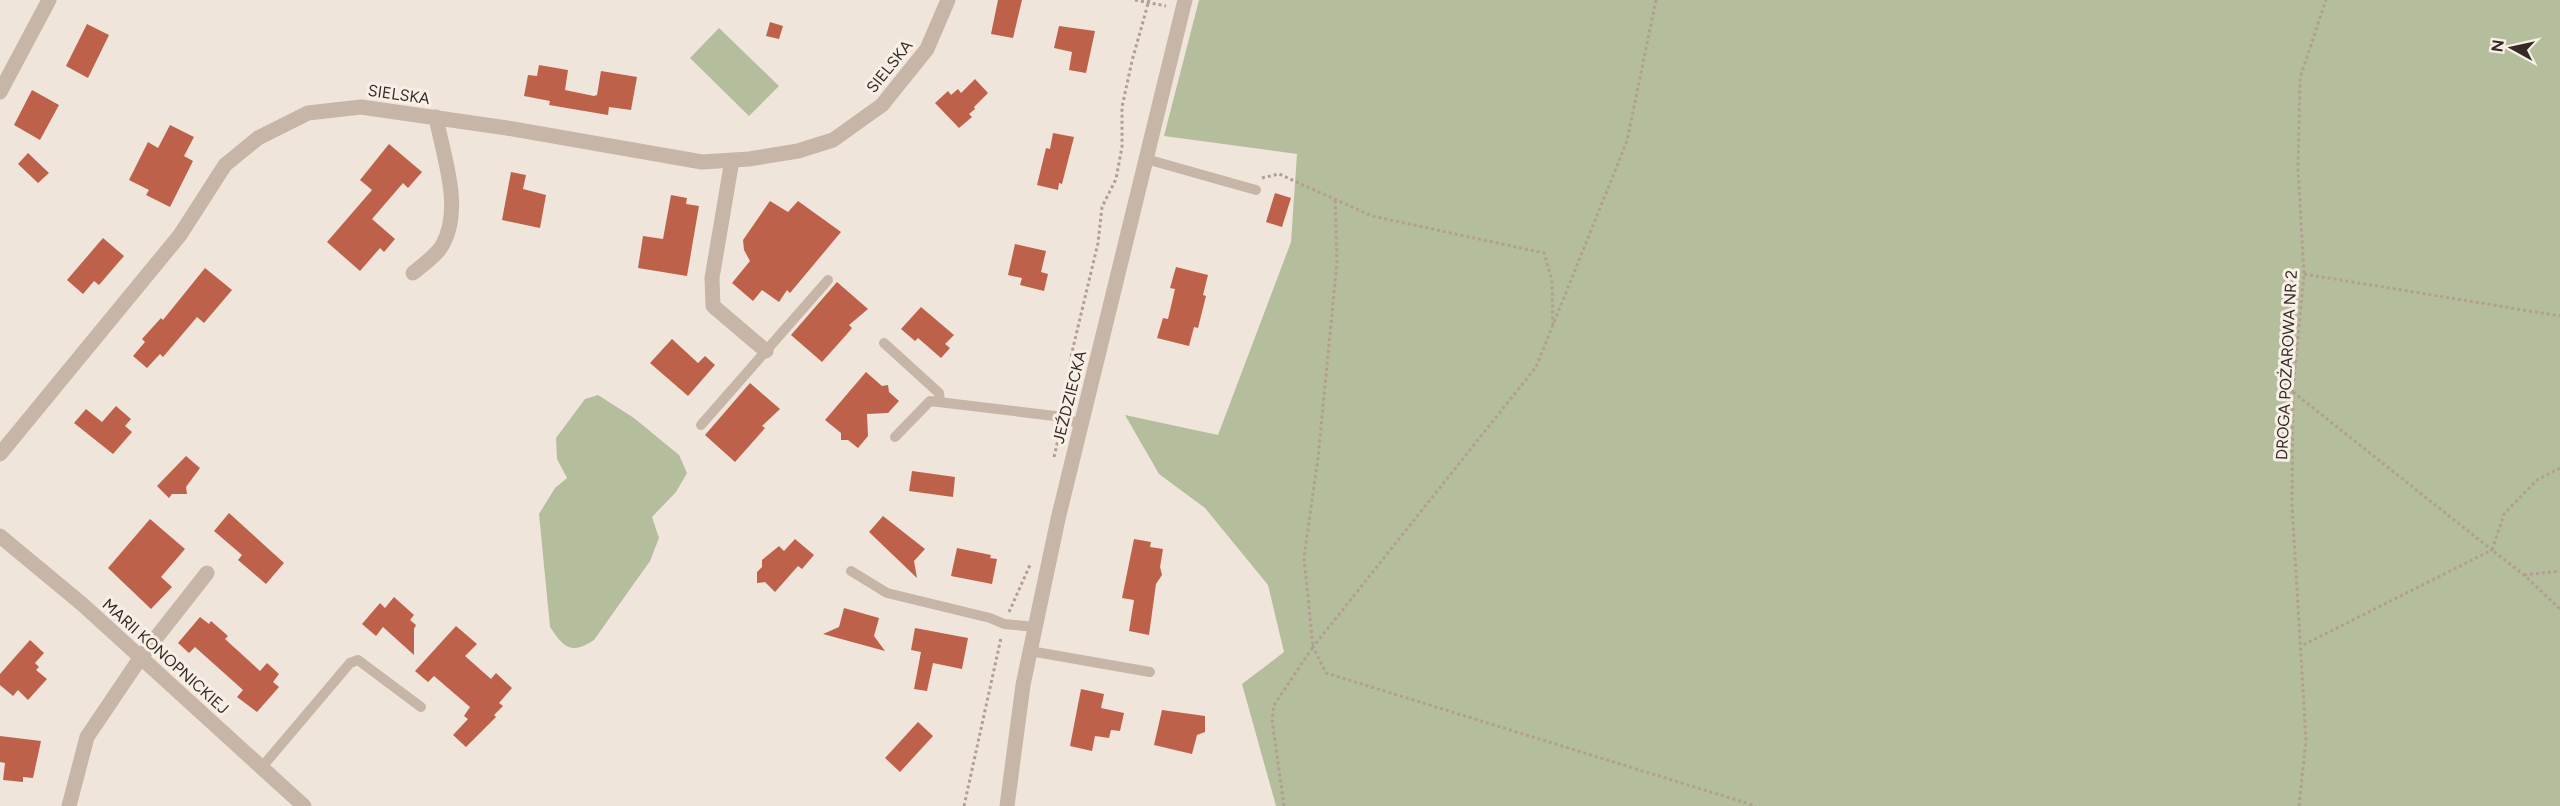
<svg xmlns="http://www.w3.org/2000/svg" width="2560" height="806" font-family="Figtree,sans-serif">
<rect width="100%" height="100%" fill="#f0e5db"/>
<path fill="#b4be9c" d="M1199,0H2560V806H1276L1242,684L1284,652L1268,585L1205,508L1159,474L1125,415L1218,435L1291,242L1297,154L1164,136Z
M719,28L779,86L749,116L690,58Z
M598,395L634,418L679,455L687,473L676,492L652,517L659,538L650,561L594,640C571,655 564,648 550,627L539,514L555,488L567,478L557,459L556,438L585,399Z"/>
<path fill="#be614a" d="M998,0H1022L1013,38L991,34Z
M770,22L783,26L779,39L766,36Z
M87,24L109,35L88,78L66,66Z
M1059,26L1095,31L1086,73L1069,70L1072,52L1054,48Z
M539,65L568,70L565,90L594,96L597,95L601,71L637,77L631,110L609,107L608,115L549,105L550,101L524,96L528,75L537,76Z
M975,79L988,93L974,107L975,109L969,114L972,117L959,128L935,103L948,91L951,95L958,89L961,93Z
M32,90L59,105L40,140L14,125Z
M170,125L194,137L184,156L193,161L170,207L146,195L149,190L129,180L148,142L158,148Z
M1053,133L1074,137L1062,184L1059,183L1058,190L1037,185L1046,148L1050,149Z
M389,144L422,172L408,188L403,183L372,219L395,239L384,252L380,248L360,271L327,242L372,190L360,180Z
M28,153L49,173L38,183L18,164Z
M511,172L526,175L523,189L546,195L540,228L502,220Z
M1275,193L1291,198L1282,227L1266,222Z
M671,195L687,198L686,204L699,206L687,276L638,268L643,236L663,239Z
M770,201L788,212L798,201L841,232L790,293L787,290L779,302L762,290L753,301L732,283L750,261L744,250L743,240Z
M103,238L124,256L99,285L94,281L83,294L67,280Z
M1015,244L1046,251L1041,272L1048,274L1044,291L1020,285L1022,278L1008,275Z
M1176,267L1208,275L1203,295L1206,296L1198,328L1194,327L1189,346L1157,338L1163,318L1168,319L1175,289L1170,288Z
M205,268L232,290L204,323L197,317L163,357L160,354L147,368L133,356L145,342L142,339L161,318L163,320Z
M837,282L868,309L849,325L852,328L847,334L822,362L791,335Z
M921,307L954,335L945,344L950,348L941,358L918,338L915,341L901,329Z
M672,339L698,363L705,356L715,365L688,396L650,363Z
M866,372L882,386L888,385L889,392L899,401L888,413L867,414L868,436L858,448L848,440H841V433L825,420Z
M750,383L780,409L762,426L765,428L735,462L705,435Z
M116,406L131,419L125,426L132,432L113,454L74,423L86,409L102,422Z
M186,456L200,468L186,487L187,494H172L169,498L157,486Z
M912,471L955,477L953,497L909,491Z
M229,513L284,563L266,584L238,560L242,555L214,531Z
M883,516L925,549L914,561L917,578L869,532Z
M150,519L185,549L161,577L172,587L151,609L108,568Z
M795,539L814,555L802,569L798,566L775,592L765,582L757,583V572L762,567V560L779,546L784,551Z
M1134,539L1151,542L1150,547L1163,549L1160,567L1162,575L1156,584L1149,635L1129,631L1134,600L1122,598Z
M957,548L991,555L990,558L997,559L992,584L951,576Z
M394,597L414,615L410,620L416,625L414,629V655L383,627L376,636L362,624L380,603L385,608Z
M844,608L879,618L874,636L885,651L823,634L839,627Z
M200,617L209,624L211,621L228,636L225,639L260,671L267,663L279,674L273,682L279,687L257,712L237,697L243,690L195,647L189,653L178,643Z
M456,626L477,644L465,656L491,679L496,673L512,688L499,703L503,706L494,715L496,717L466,747L453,735L468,719L464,716L470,707L434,676L428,682L415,671Z
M915,628L968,638L962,669L933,663L927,691L914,689L921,652L911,650Z
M30,640L44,653L35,663L39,667L36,670L47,679L28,700L18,690L13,696L0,685V674Z
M1081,689L1104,694L1101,708L1124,713L1120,731L1111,730L1109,738L1095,736L1092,751L1070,746Z
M1162,710L1205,716V732L1197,735L1192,754L1154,745Z
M918,722L933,736L900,772L885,758Z
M0,736L41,741L33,778L23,777V782L3,780L5,763L0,762Z"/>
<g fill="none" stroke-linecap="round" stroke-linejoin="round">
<path stroke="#b39f92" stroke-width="3" stroke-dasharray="3 3" stroke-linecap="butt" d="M1135,0L1166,6
M1656,0L1627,141L1536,367L1313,647L1326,673L1756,806
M1262,178L1279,174L1372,216L1544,253L1552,280L1553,325
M2304,274L2560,316
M2293,392L2492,550L2301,646
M1064,404L1072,352L1098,243L1102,207L1116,179L1122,147V107L1132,61L1149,0
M1054,457L1060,431
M2560,468L2537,480L2504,514L2492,550L2524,575L2560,609
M2524,575L2560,571
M1009,612L1030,565
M964,806L1001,638
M1284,806L1272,720L1274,705L1313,647L1304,557L1318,458L1337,262L1335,198
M2299,806L2306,740L2292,505L2293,390L2304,274L2298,170L2300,78L2326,0"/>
<path stroke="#c7b5a7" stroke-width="10" d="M1146,159L1256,190
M884,343L939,393L940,401
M701,425L828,280
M895,437L930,401L1063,417L1081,425
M851,571L887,593L990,618L1004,624L1036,627
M1030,651L1150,672
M262,767L350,663L358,660L421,707"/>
<path stroke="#c7b5a7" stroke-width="15" d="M0,92L49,0
M732,160L712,278L713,306L766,351
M413,273C423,265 437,255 443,244C463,207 443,156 436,117
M0,454L180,235L225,165L258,138L308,113L361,107L507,128L702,162L749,159L798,151L833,140L882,105L927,49L948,0
M0,536L82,604L304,806
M69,806L87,737L141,657L207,573
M1007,806L1023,685L1058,519L1185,0"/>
</g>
<g text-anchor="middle" stroke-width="6" stroke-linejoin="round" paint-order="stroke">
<g font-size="16" fill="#342b27" stroke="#f8efe7">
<text transform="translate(889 66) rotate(-51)" y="6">SIELSKA</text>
<text transform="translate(399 94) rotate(8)" y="6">SIELSKA</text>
<text transform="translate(2286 365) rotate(-87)" y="6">DROGA POŻAROWA NR 2</text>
<text transform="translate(1069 397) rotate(-76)" y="6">JEŹDZIECKA</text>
<text transform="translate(166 656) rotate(42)" y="6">MARII KONOPNICKIEJ</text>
</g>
</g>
<g transform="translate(2512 48) rotate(278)" stroke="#f8efe7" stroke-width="4.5" paint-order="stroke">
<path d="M0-4.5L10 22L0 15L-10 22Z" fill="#342b27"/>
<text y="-9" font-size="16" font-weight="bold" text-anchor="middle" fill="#342b27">N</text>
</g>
</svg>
